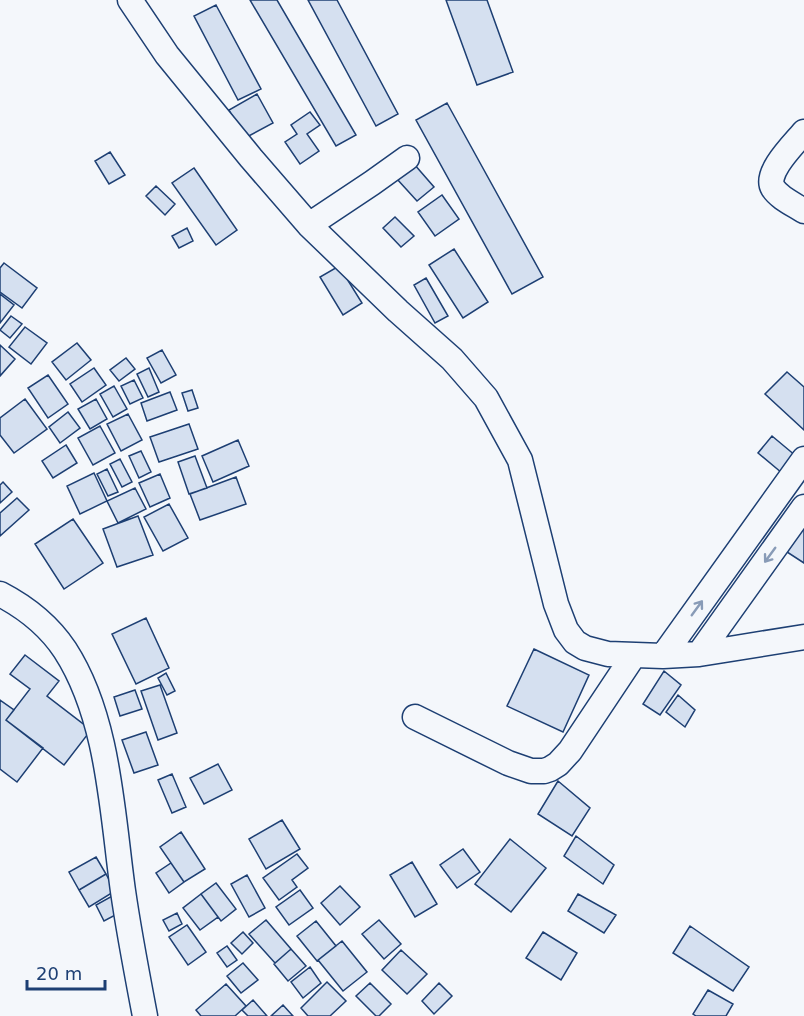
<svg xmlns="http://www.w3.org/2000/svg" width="804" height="1016" font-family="'DejaVu Sans',sans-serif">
<rect width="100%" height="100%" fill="#f4f7fb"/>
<path fill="#d5e0f0" stroke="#1d3f73" stroke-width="1.5" d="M250,0H277L356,135L336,146Z
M308,0H337L398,114L376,126Z
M446,0H487L513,72L477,85Z
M216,5L261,89L238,100L194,16Z
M257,94L273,123L245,138L229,110Z
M447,103L543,277L512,294L416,120Z
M310,112L320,125L307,134L319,151L300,164L285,142L297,134L291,125Z
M110,152L125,175L109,184L95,161Z
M414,164L434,187L417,201L397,179Z
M194,168L237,230L216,245L172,183Z
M156,186L175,204L165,215L146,196Z
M442,195L459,219L435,236L418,212Z
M395,217L414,236L401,247L383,228Z
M187,228L193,241L179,248L172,236Z
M454,249L488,302L463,318L429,265Z
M4,263L37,288L22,308L0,292V268Z
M339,266L362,303L343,315L320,277Z
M426,278L448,316L435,323L414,285Z
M0,294L14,305L0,323Z
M11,316L22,324L10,338L0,330Z
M25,327L47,343L31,364L9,347Z
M77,343L91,360L66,380L52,362Z
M0,345L15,359L0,376Z
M162,350L176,375L161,383L147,358Z
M126,358L135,369L119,381L110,370Z
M94,368L106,385L82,402L70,384Z
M149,368L159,392L148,397L137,374Z
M787,372L804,387V430L765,394Z
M48,375L68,404L48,418L28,388Z
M134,380L143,398L130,404L121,386Z
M114,386L127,409L113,417L100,394Z
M192,390L198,408L188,411L182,393Z
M170,392L177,410L147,421L141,403Z
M25,399L47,429L14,453L0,435V418Z
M96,399L107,419L90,429L78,409Z
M68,412L80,428L60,443L49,427Z
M128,414L142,440L121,451L107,424Z
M189,424L198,449L159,462L150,437Z
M100,426L115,453L93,465L78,438Z
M772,436L796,456L782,473L758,453Z
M238,440L249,466L213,482L202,456Z
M66,445L77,463L53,478L42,461Z
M141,451L151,472L139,478L129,456Z
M195,456L207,488L189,494L178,462Z
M120,459L132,482L122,487L110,464Z
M107,469L118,492L108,496L97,474Z
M94,473L107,501L80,514L67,486Z
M160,474L170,498L150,507L139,483Z
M236,477L246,504L200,520L190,494Z
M3,482L12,492L0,503V485Z
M135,488L146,509L118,523L107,501Z
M17,498L29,510L0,536V513Z
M169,504L188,538L163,551L144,517Z
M138,516L153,555L117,567L103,529Z
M73,519L103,563L64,589L35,544Z
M804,527V563L787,552Z
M146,618L169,668L136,684L112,634Z
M534,649L589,675L563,732L507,706Z
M25,655L59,681L47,696L91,730L64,765L6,720L30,689L10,674Z
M664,671L681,685L660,715L643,704Z
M166,673L175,691L167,695L158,678Z
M160,685L177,733L158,740L141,691Z
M135,690L142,709L120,716L114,697Z
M678,695L695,710L685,727L666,712Z
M0,700L14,710L6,720L43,748L17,782L0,769Z
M146,732L158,765L134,773L122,740Z
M218,764L232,790L204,804L190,778Z
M172,774L186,807L172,813L158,780Z
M558,781L590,808L572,836L538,814Z
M282,820L300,849L266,869L249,839Z
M181,832L205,869L184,882L160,847Z
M576,836L614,865L603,884L564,856Z
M510,839L546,868L511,912L475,884Z
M463,849L480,872L457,888L440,865Z
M297,854L308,868L292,880L297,887L279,900L263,878Z
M96,857L106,874L79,890L69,872Z
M412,862L437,904L415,917L390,875Z
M171,863L184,882L169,893L156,873Z
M106,874L115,891L89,907L79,890Z
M247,875L265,908L249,917L231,884Z
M216,883L236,909L221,921L201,894Z
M340,886L360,907L340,925L321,903Z
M300,890L313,908L289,925L276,907Z
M201,894L218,917L200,930L183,908Z
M578,894L616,915L604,933L568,911Z
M114,895L123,911L104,921L96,905Z
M177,913L182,924L169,931L163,920Z
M266,920L291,949L275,963L249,934Z
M379,920L401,944L384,959L362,934Z
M316,921L336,946L317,961L297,936Z
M187,925L206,952L188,965L169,937Z
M690,926L749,967L733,991L673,953Z
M243,932L253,943L242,954L231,943Z
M543,932L577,953L561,980L526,958Z
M342,941L367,972L343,991L318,960Z
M227,946L237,960L227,967L217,953Z
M291,949L306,966L288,981L274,964Z
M401,950L427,974L407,994L382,970Z
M243,963L258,980L241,993L227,976Z
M310,967L321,983L303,998L291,982Z
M327,982L346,1001L330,1016H308L301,1008Z
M370,983L391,1004L379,1016H376L356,996Z
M439,983L452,996L434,1014L422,1001Z
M226,984L246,1006L235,1016H201L196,1010Z
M708,990L733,1004L726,1016H696L693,1014Z
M253,1000L267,1016H248L242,1010Z
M283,1005L293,1016H271Z"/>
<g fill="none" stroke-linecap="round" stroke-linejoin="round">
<defs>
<path id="minor" d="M130,0L167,55L251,158L309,225L398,311L452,359L486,398L520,460L556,604L566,630L575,642L585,648L608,654L663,656L699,654L804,637
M804,132C794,144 764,173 773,188C779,198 795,205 804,211
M309,225L372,183L407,158
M0,594C25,607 49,626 65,650C109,718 112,812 123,891C129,933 137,974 145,1016
M699,654L804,507
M663,656L804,459
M415,717L508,763L531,771H544L550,769L558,764L570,751L634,655"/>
</defs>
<use href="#minor" stroke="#1d3f73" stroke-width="27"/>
<use href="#minor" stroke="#f4f7fb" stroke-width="24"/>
</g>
<defs><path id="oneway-shaft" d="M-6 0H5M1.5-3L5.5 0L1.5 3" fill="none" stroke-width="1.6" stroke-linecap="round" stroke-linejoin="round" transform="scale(1.5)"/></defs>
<g stroke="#889bb7">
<use href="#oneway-shaft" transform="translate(770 555) rotate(126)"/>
<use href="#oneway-shaft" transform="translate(697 608) rotate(-54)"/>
</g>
<path d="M27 980v9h78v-9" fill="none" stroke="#1d3f73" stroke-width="3"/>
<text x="36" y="980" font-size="18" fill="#1d3f73" stroke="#f4f7fb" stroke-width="4.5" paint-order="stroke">20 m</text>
</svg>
